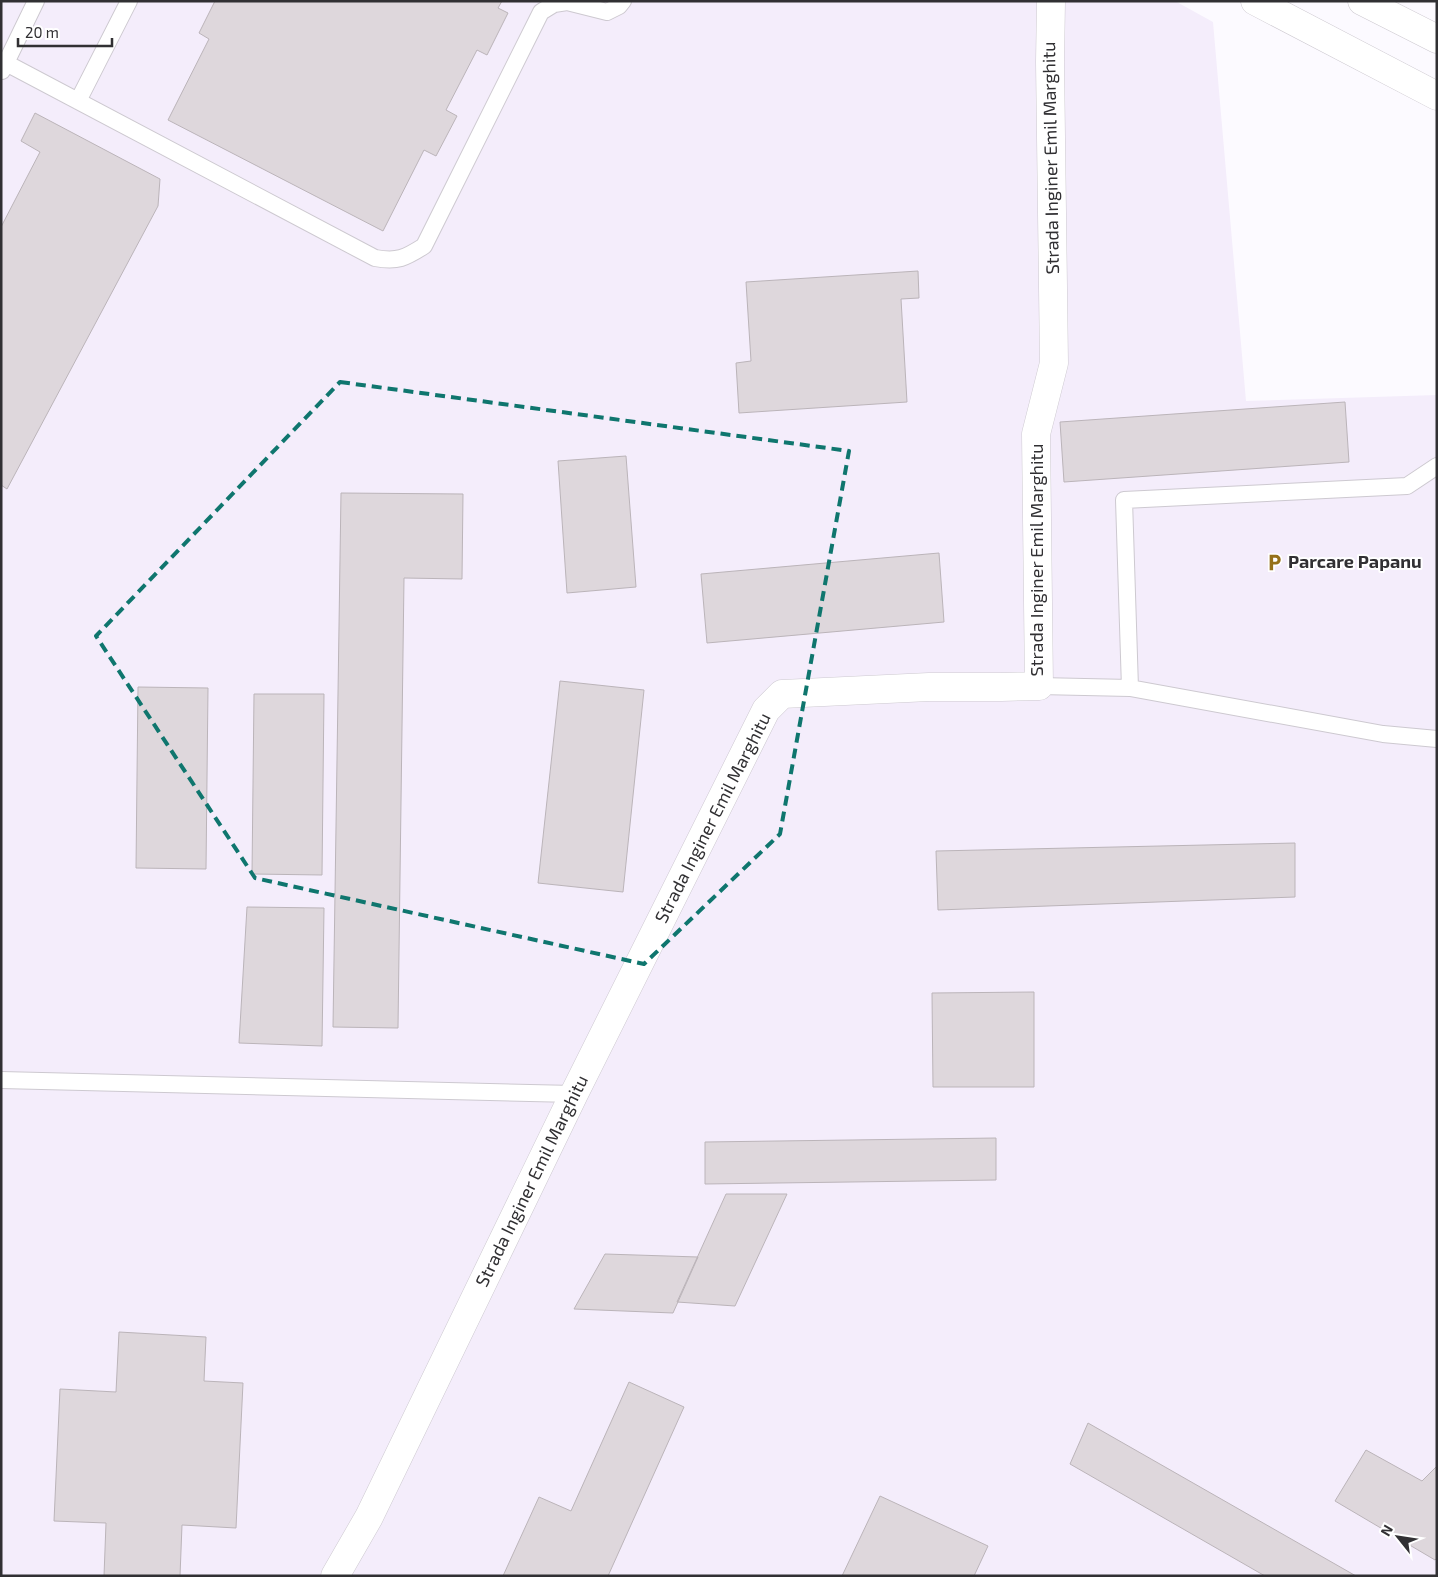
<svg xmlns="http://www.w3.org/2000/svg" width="1438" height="1577" font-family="'Exo 2',sans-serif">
<rect width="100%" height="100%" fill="#fcfaff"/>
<path fill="#f4edfb" d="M1,1H1175L1213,22L1246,401L1437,395V1576H1Z"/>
<path fill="#ded7dc" stroke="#bbb4b9" d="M215,1H502L498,8L508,13L487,55L477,50L446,110L457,116L436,156L424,150L383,231L168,120L209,39L199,33Z
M35,113L160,179L158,206L7,489L1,485V227L40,152L21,141Z
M918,271L919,298L901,299L907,402L739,413L736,363L751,361L746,282Z
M1345,402L1349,462L1064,482L1060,422Z
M626,456L636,587L567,593L558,461Z
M341,493L463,494L462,579L404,578L398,1028L333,1027Z
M939,553L944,622L707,643L701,574Z
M560,681L644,690L623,892L538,883Z
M138,687L208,688L206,869L136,868Z
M254,694H324L322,875L252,874Z
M1295,843V897L938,910L936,851Z
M247,907L324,908L322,1046L239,1043Z
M1034,992V1087H933L932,993Z
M996,1138V1180L705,1184V1142Z
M726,1194H787L735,1306L677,1302Z
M605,1254L698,1257L673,1313L574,1309Z
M119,1332L206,1337L204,1381L243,1383L236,1528L182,1525L180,1576H104L106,1523L54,1521L60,1389L116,1392Z
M629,1382L684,1407L608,1576H503L539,1497L571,1511Z
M1088,1423L1356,1576H1265L1070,1464Z
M1366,1450L1422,1481L1437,1466V1558L1435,1560L1335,1501Z
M880,1496L988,1546L974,1576H842Z"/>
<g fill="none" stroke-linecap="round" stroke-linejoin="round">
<defs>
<path id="lane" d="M6,63L375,258C398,262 405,258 424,246L541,12L554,4L567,2L607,12L619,6L623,1
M2,71L36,1
M78,101L129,1
M1039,686L1130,688L1383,734L1437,739
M1130,688L1124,500L1407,486L1437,466
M1,1080L574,1094"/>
<path id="street" d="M335,1576L369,1517L574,1094L766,710L782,694L929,687H1001L1039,686L1036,434L1054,363L1050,62L1051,1"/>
<path id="secondary" d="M1255,1L1437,96
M1362,1L1437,39"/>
</defs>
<use href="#lane" stroke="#cdc9d0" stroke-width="18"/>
<use href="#street" stroke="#cdc9d0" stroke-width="29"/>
<use href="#secondary" stroke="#cdc9d0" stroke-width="29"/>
<use href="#lane" stroke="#fff" stroke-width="16"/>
<use href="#street" stroke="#fff" stroke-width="28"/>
<use href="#secondary" stroke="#fff" stroke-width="28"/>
</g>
<path fill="none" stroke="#0f766e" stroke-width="4" stroke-dasharray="10 6" stroke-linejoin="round" d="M340,382L849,451L780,834L644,964L255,878L96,636Z"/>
<defs>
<symbol id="parking-bare" viewBox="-9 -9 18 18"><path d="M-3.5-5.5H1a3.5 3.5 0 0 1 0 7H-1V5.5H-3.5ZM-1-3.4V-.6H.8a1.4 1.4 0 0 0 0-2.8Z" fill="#957019" stroke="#fff" stroke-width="2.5" paint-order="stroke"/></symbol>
</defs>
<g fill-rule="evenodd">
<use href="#parking-bare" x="1262" y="550" width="25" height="25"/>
</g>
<g text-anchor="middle" stroke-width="4" stroke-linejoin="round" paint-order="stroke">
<g font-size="18" fill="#313033" stroke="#fff">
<text transform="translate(1051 158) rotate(-91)" y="6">Strada Inginer Emil Marghitu</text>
<text transform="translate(1037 560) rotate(-90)" y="6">Strada Inginer Emil Marghitu</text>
<text transform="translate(713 818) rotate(-63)" y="6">Strada Inginer Emil Marghitu</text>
<text transform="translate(532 1181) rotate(-64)" y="6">Strada Inginer Emil Marghitu</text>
</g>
<g font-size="18" font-weight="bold" fill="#313033" stroke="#fff" text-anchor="start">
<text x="1288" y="568">Parcare Papanu</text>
</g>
</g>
<rect width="1438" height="1577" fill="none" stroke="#313033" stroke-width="5"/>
<g transform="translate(1398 1537) rotate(300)" stroke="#ffffff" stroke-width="4" paint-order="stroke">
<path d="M0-4L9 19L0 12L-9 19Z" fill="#313033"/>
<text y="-8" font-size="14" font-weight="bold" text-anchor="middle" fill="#313033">N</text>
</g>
<path d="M18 38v8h94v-8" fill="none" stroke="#313033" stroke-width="2.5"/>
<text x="25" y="38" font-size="15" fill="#313033" stroke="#ffffff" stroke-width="4" paint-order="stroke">20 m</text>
</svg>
